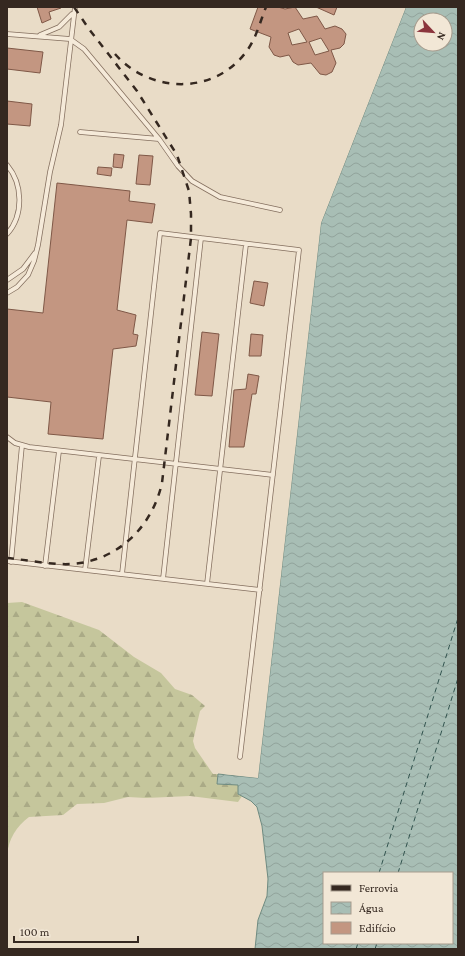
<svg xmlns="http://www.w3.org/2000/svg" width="465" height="956" font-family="'Crimson Pro',serif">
<defs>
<pattern id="forest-firs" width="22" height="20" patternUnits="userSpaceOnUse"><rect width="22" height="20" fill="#c5c69c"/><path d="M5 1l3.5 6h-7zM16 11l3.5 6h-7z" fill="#aaaa86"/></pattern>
<pattern id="water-waves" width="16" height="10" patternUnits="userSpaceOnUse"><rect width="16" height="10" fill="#a8beb5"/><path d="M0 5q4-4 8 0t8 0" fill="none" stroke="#91a39b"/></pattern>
</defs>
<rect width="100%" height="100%" fill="#e9dcc7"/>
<path fill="url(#forest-firs)" d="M22,602L99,630L134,657L161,673L175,689L192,695L205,706L200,711L193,741L195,748L213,774H218L217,784H238V794L242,796L238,802L190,796L146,798L128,797L104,803L77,804L63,815L29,817C16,827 9,838 7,855V603Z"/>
<path fill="url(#water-waves)" stroke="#6f8b81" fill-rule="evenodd" d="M406,7H458V949H255L258,920L267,896L268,879L262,826L257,807L251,801L238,794V785L217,784L218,774L258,778L321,223ZM421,20H445V44H421ZM324,873H452V943H324Z"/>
<path fill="#e9dcc7" d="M404,7H406L321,223L258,778L223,774V772L256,776L319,223Z"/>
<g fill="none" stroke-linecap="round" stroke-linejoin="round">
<path stroke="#31534e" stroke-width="1" stroke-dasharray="5 4" stroke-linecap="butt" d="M379,873L458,618
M398,873L458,678
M356,949L358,943
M375,949L377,943"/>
</g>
<path fill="#c39681" stroke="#7f5847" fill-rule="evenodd" d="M37,7H61V8L49,12L51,19L42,23Z
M258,7H278L285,9L295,7L303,19L317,16L325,29L335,26L342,29L346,34L344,44L340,48L331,50L336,63L332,72L326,75L320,74L311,63L298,65L293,62L289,55L280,57L274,55L269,47L271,37L250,29ZM299,29L307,42L292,45L288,33ZM321,38L329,51L315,55L309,42Z
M316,7H337L334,15Z
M7,48L43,52L40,73L7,69Z
M7,101L32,104L30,126L7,124Z
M114,154L124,155L122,168L113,167Z
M139,155L153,156L150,185L136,184Z
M98,167L112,168L111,176L97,174Z
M57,183L130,191L129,201L155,204L152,223L127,220L117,310L136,315L133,334L138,335L136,346L113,349L103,439L48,434L51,402L7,397V309L43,313Z
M254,281L268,283L264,306L250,303Z
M202,332L219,334L212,396L195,395Z
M251,334L263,335L261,356H249Z
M248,374L259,376L256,394H252L244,447H229L234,390L246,389Z"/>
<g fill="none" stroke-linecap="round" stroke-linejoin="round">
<defs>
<path id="lane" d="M7,34L70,39L84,49L159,139L178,166L192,181L220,197L280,210
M40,35L59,27L72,14
M80,132L159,139
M7,165C23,184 24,215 7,234
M7,280L23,269L35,253
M7,293L17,287L28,275L34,261L38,245L50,172L61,125L75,7
M7,437L15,443L29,447L273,475
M7,561L260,590
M11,562L22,445
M45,566L59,451
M85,570L99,456
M122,574L160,233L299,250L240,757
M163,579L201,238
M207,584L246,244"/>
</defs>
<use href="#lane" stroke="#836e5e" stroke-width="5.5"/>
<use href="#lane" stroke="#f5ead9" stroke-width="4"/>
<path stroke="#352820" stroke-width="2.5" stroke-dasharray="7 7" stroke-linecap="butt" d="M115,54C149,93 213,96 246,52C256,39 260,22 266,7
M7,558C28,560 50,565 71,564C118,561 152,527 162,483L191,238V214L189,191L177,155L137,91L89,29L74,7"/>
</g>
<rect width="465" height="956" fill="none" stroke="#352820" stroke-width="16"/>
<rect x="323" y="872" width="130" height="72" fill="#f2e7d6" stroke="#a69b8d"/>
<rect x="331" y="885" width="20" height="6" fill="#352820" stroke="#a69b8d"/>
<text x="359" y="892" font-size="12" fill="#352820">Ferrovia</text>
<rect x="331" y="902" width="20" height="12" fill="url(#water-waves)" stroke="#a69b8d"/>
<text x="359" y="912" font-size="12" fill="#352820">Água</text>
<rect x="331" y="922" width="20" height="12" fill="#c39681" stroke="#a69b8d"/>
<text x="359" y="932" font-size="12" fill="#352820">Edifício</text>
<g transform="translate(433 32) rotate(116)"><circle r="19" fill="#f2e7d6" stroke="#a69b8d"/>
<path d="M0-3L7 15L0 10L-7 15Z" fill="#8b353d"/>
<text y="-6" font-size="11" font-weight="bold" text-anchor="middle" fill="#352820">N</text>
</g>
<path d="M14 936v6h124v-6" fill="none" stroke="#352820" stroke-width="2"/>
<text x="20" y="936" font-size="12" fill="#352820" stroke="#f2e7d6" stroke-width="3" paint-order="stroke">100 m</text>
</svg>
